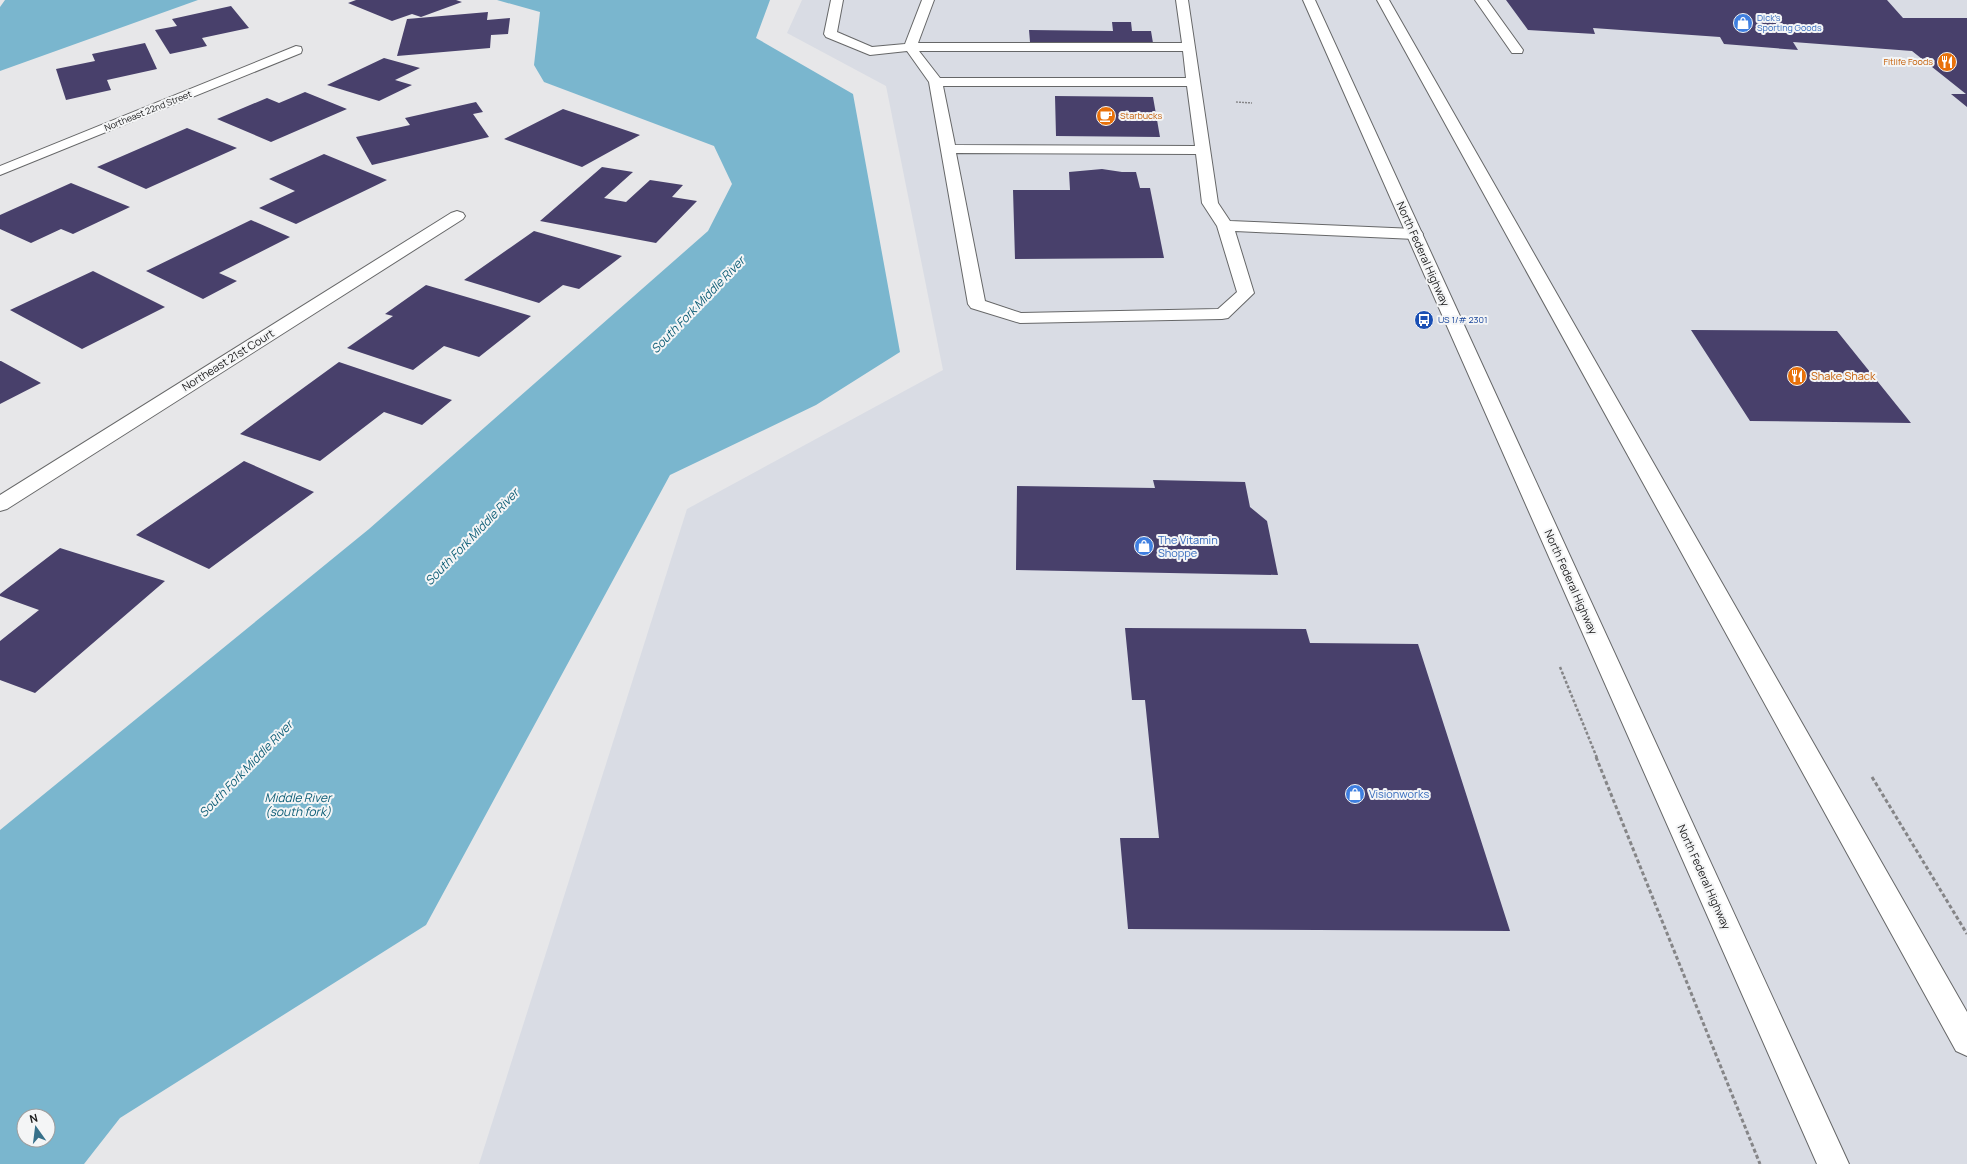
<svg xmlns="http://www.w3.org/2000/svg" width="1967" height="1164" font-family="Manrope,sans-serif">
<rect width="100%" height="100%" fill="#e7e7e9"/>
<path fill="#d9dce4" d="M802,0H1967V1164H479L687,509L943,370L886,86L787,33Z"/>
<path fill="#7ab6ce" fill-rule="evenodd" d="M5,0H198L0,71V7Z
M497,0H770L756,38L853,94L900,352L816,405L670,475L426,925L120,1118L84,1164H0V830L369,529L708,231L732,184L714,146L544,82L534,65L540,12ZM24,1116H48V1140H24Z"/>
<path fill="#48406b" d="M356,0H456L462,2L421,17L412,14L392,21L348,3Z
M1506,0H1887L1903,18H1967V107L1951,94H1966L1912,51L1793,42L1798,50L1724,44L1720,37L1593,28L1595,34L1528,30Z
M231,6L249,28L202,38L207,46L170,54L155,30L177,26L172,19Z
M488,12L487,20L510,18L508,34L491,35L490,48L397,56L407,19Z
M1112,22H1131L1132,31H1151L1153,43L1030,42L1029,30L1113,31Z
M145,43L157,69L107,80L111,90L66,100L56,69L95,61L92,54Z
M384,58L420,68L395,80L412,85L379,101L327,85Z
M305,92L347,109L271,142L217,119L267,98L279,103Z
M1055,96L1153,97L1160,137L1056,136Z
M476,102L483,112L473,114L489,137L372,165L356,137L410,125L405,118Z
M563,109L640,135L582,167L504,139Z
M187,128L237,148L146,189L97,167Z
M324,154L387,180L296,224L259,208L295,191L269,179Z
M602,167L633,172L604,198L626,202L650,180L683,185L672,197L697,201L656,243L540,221Z
M1102,169L1122,172H1136L1140,188H1150L1164,258L1015,259L1013,190H1070L1069,172Z
M71,183L130,207L73,234L61,229L31,243L0,229V215Z
M251,220L290,237L219,273L237,281L203,299L146,271Z
M534,231L622,256L579,289L563,285L539,303L464,280Z
M93,271L165,307L82,349L10,310Z
M426,285L531,316L479,357L444,346L413,370L347,348L393,316L385,314Z
M1691,330L1837,331L1911,423L1750,421Z
M0,361H1L41,383L0,404Z
M339,362L452,400L422,425L384,412L320,461L240,434Z
M244,461L314,492L209,569L136,535Z
M1153,480L1245,482L1250,507L1267,521L1278,575L1016,570L1017,486L1155,488Z
M60,548L165,581L35,693L0,680V641L39,610L0,596V594Z
M1125,628L1306,629L1310,643L1418,644L1510,931L1128,929L1120,838H1159L1145,700H1132Z"/>
<g fill="none" stroke-linecap="round" stroke-linejoin="round">
<defs>
<path id="service" d="M831,0H843L837,32L872,47L905,44L922,0H934L918,43H1182L1176,0H1188L1218,203L1230,221L1415,229L1421,231L1423,234L1421,237L1415,239L1235,231L1254,293L1228,318L1222,319L1020,323L971,308L968,304L929,82L907,51L870,55L826,37L824,34ZM919,51H1183L1186,78H940ZM943,86H1187L1195,146L955,145ZM956,153L1196,154L1202,203L1217,226L1237,292L1218,309L1021,313L985,301Z
M1475,0H1487L1523,50L1522,53H1512Z"/>
<path id="minor" d="M296,46L301,47L302,50L301,53L0,175V166Z
M457,211L463,213L465,216L463,219L7,509L0,511V495L451,213Z"/>
<path id="primary" d="M1303,0H1315L1849,1164H1817Z
M1377,0H1389L1967,1012V1056L1956,1051Z"/>
</defs>
<use href="#service" stroke="#666768" stroke-width="2"/>
<use href="#minor" stroke="#666768" stroke-width="2"/>
<use href="#primary" stroke="#666768" stroke-width="2"/>
<path stroke="#858587" stroke-width="1.5" stroke-dasharray="2 1" stroke-linecap="butt" d="M1236,102L1252,103"/>
<path stroke="#858587" stroke-width="2.5" stroke-dasharray="3 2" stroke-linecap="butt" d="M1560,667L1597,758"/>
<path stroke="#858587" stroke-width="3" stroke-dasharray="4 2.5" stroke-linecap="butt" d="M1596,757L1760,1164
M1872,777L1967,934"/>
<use href="#service" fill="#fff" fill-rule="evenodd"/>
<use href="#minor" fill="#fff" fill-rule="evenodd"/>
<use href="#primary" fill="#fff" fill-rule="evenodd"/>
</g>
<defs>
<symbol id="shop-disc" viewBox="-11 -11 22 22"><circle r="9.5" fill="#3f7fe0" stroke="#f4f5f6"/><path d="M-5-2.5h2.3a2.7 3.5 0 0 1 5.4 0H5L5.5 6h-11ZM-1.5-2.5h3a1.5 2.3 0 0 0-3 0Z" fill="#fff"/></symbol>
<symbol id="restaurant-disc" viewBox="-11 -11 22 22"><circle r="9.5" fill="#e8710a" stroke="#f4f5f6"/><path d="M-5-6h1v4h1v-4h1v4h1v-4h1v5L-1.5 .5V6h-2V.5L-5-1ZM5-6V6H3V1.5H1.5Q1.5-4 5-6Z" fill="#fff"/></symbol>
<symbol id="cafe-disc" viewBox="-11 -11 22 22"><circle r="9.5" fill="#e8710a" stroke="#f4f5f6"/><path d="M-5.5-4.5H6V0H3Q3 3.5 0 3.5H-2.5Q-5.5 3.5-5.5 0ZM3-3.2v2h1.7v-2ZM-6 4.5H4V6H-6Z" fill="#fff"/></symbol>
<symbol id="bus-disc" viewBox="-11 -11 22 22"><circle r="9.5" fill="#1a4fb4" stroke="#f4f5f6"/><path d="M-5-6H5V4H4V6H2V4H-2V6H-4V4H-5ZM-3.5-4V0h7V-4ZM-3.5 1.2v1.5H-2V1.2ZM2 1.2v1.5H3.5V1.2Z" fill="#fff"/></symbol>
</defs>
<g fill-rule="evenodd">
<use href="#shop-disc" x="1732" y="12" width="22" height="22"/>
<use href="#restaurant-disc" x="1936" y="51" width="22" height="22"/>
<use href="#cafe-disc" x="1095" y="105" width="22" height="22"/>
<use href="#bus-disc" x="1413" y="309" width="22" height="22"/>
<use href="#restaurant-disc" x="1786" y="365" width="22" height="22"/>
<use href="#shop-disc" x="1133" y="535" width="22" height="22"/>
<use href="#shop-disc" x="1344" y="783" width="22" height="22"/>
</g>
<g text-anchor="middle" stroke-width="4" stroke-linejoin="round" paint-order="stroke">
<g font-size="9" fill="#366cbe" stroke="#f4f5f6" text-anchor="start">
<text x="1757" y="21">Dick's<tspan x="1757" dy="10">Sporting Goods</tspan></text>
</g>
<g font-size="9" fill="#c56008" stroke="#f4f5f6" text-anchor="end">
<text x="1933" y="65">Fitlife Foods</text>
<text x="1120" y="119" text-anchor="start">Starbucks</text>
</g>
<g font-size="9" fill="#1a1a1b" stroke="#f4f5f6">
<text transform="translate(148 111) rotate(-22)" y="3">Northeast 22nd Street</text>
</g>
<g font-size="9" fill="#164399" stroke="#f4f5f6" text-anchor="start">
<text x="1438" y="323">US 1/# 2301</text>
</g>
<g font-size="11" fill="#1a1a1b" stroke="#f4f5f6">
<text transform="translate(1423 254) rotate(66)" y="4">North Federal Highway</text>
<text transform="translate(228 360) rotate(-32)" y="4">Northeast 21st Court</text>
<text transform="translate(1571 582) rotate(66)" y="4">North Federal Highway</text>
<text transform="translate(1704 877) rotate(66)" y="4">North Federal Highway</text>
</g>
<g font-size="11" fill="#c56008" stroke="#f4f5f6" text-anchor="start">
<text x="1811" y="380">Shake Shack</text>
</g>
<g font-size="11" fill="#366cbe" stroke="#f4f5f6" text-anchor="start">
<text x="1158" y="544">The Vitamin<tspan x="1158" dy="13">Shoppe</tspan></text>
<text x="1369" y="798">Visionworks</text>
</g>
<g font-size="12" font-style="italic" fill="#0b5c75" stroke="#f4f5f6">
<text transform="translate(698 305) rotate(-46)" y="4">South Fork Middle River</text>
<text transform="translate(472 537) rotate(-46)" y="4">South Fork Middle River</text>
<text transform="translate(246 769) rotate(-46)" y="4">South Fork Middle River</text>
<text x="298" y="802">Middle River<tspan x="298" dy="14">(south fork)</tspan></text>
</g>
</g>
<g transform="translate(36 1128) rotate(346)"><circle r="19" fill="#f4f5f6" stroke="#9d9d9e"/>
<path d="M0-3L7 15L0 10L-7 15Z" fill="#37708a"/>
<text y="-6" font-size="11" font-weight="bold" text-anchor="middle" fill="#1a1a1b">N</text>
</g>
</svg>
